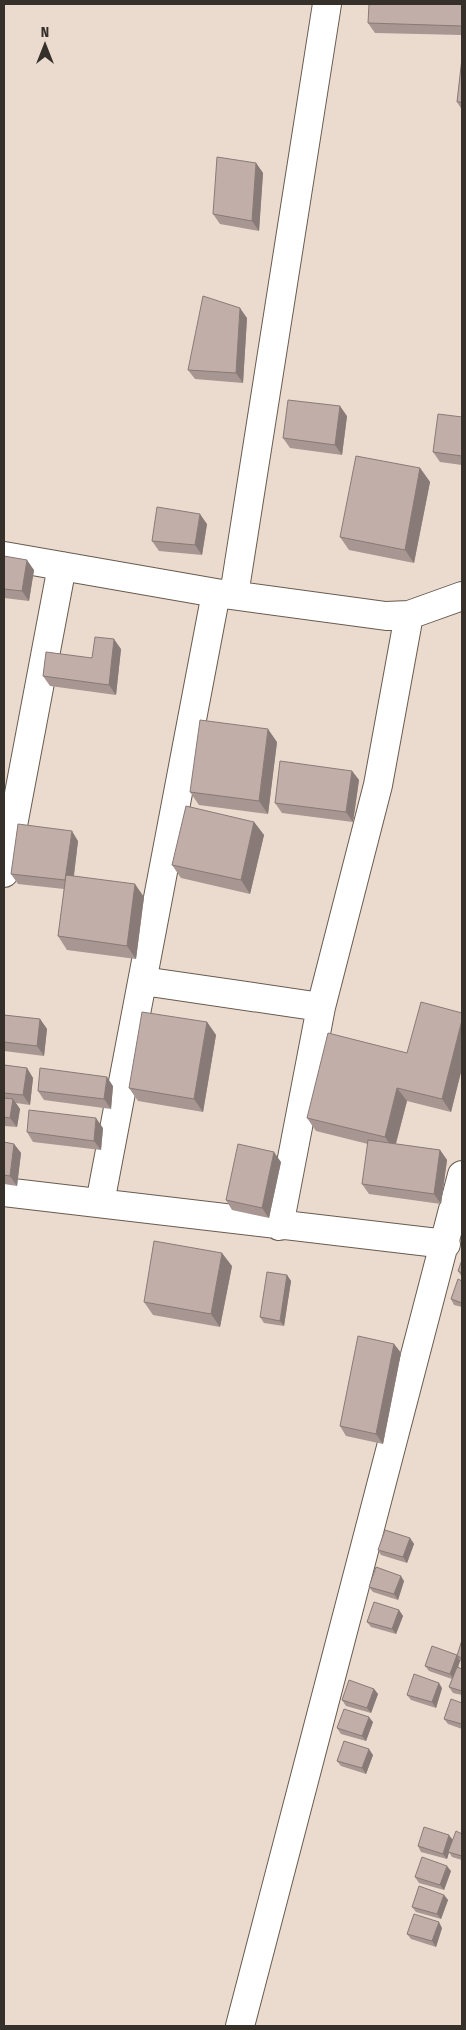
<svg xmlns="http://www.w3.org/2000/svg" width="466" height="2030" font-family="'Fira Sans Condensed',sans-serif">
<rect width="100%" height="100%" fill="#ebdbcf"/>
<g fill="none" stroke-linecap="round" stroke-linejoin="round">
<defs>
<path id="minor" d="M4,556L216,593L386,616L409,615L462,596
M234,595L327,4
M4,873L62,566
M143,981L321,1007
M4,1192L446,1244
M100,1203L216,593
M279,1226L321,1007L378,785L409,615
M240,2026L462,1175"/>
</defs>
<use href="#minor" stroke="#685b50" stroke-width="30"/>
<use href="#minor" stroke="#fff" stroke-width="28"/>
</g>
<path fill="#a79691" d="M462,4V35L375,33L368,23Z
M462,58V110L457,102Z
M256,163L263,173L259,231L220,224L213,214Z
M247,318L243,383L195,379L188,370Z
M347,416L342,455L290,448L283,438Z
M462,417V465L440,462L433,452Z
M420,468L430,482L414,563L349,550L340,537Z
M207,524L202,555L159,551L152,541Z
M4,556L34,570L29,601L4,598Z
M121,649L116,695L50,686L43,676Z
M277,742L268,814L199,805L190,792Z
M352,771L359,780L353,822L282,813L275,803Z
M254,822L264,835L250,894L181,878L172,865Z
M78,841L74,876L144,897L136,959L67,950L58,936L64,889L18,884L11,874Z
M462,1013V1068L451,1112L407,1101L396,1144L440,1150L447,1160L441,1204L369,1194L362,1184L368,1144L316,1131L307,1118L407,1053Z
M4,1015L40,1019L47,1029L44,1056L4,1051Z
M207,1022L216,1035L203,1112L138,1101L129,1088Z
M4,1065L27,1068L33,1078L30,1105L16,1103L20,1109L17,1127L4,1126Z
M113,1086L111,1109L44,1100L38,1091Z
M103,1128L101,1150L33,1142L27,1132Z
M4,1142L14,1144L21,1153L17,1186L4,1184Z
M281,1162L269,1218L232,1210L226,1200Z
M462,1260V1277L458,1271Z
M232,1266L220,1327L153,1315L144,1302Z
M287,1275L291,1281L284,1326L264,1323L260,1317Z
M462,1281V1307L454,1305L451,1299Z
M394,1344L401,1353L383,1444L346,1436L340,1426Z
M410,1538L414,1544L407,1563L381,1555L378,1550Z
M404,1581L398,1600L373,1592L369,1587Z
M399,1610L403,1616L396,1634L371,1627L367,1622Z
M462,1640V1662L460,1661L458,1668L462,1669V1695L453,1693L449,1687L452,1679L429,1671L425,1666L457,1655Z
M442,1688L436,1708L411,1700L407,1695Z
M374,1689L378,1694L371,1713L346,1706L342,1700Z
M462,1703V1729L448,1724L444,1719Z
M373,1722L366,1741L341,1734L337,1728Z
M373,1755L366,1774L341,1766L337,1761Z
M462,1834V1860L452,1857L449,1852L447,1859L421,1852L418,1846L453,1840Z
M451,1871L444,1890L419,1883L415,1877Z
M444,1895L448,1900L441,1919L416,1912L412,1907Z
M442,1928L436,1947L411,1939L407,1934Z"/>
<path fill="#887a76" d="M256,163L263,173L259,231L252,221Z
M240,308L247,318L243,383L236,373Z
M340,406L347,416L342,455L335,445Z
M420,468L430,482L414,563L405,550Z
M200,514L207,524L202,555L195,545Z
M27,560L34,570L29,601L22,591Z
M114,639L121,649L116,695L109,685Z
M268,729L277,742L268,814L259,801Z
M352,771L359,780L353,822L346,812Z
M254,822L264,835L250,894L241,880Z
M72,831L78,841L72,890L65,880Z
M135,884L144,897L136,959L127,946Z
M40,1019L47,1029L44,1056L37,1046Z
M462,1020V1068L451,1112L442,1099Z
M207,1022L216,1035L203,1112L194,1099Z
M27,1068L33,1078L30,1105L23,1095Z
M107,1077L113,1086L111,1109L104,1099Z
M397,1088L407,1101L394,1150L385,1137Z
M13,1099L20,1109L17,1127L10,1118Z
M96,1118L103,1128L101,1150L94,1141Z
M14,1144L21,1153L17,1186L10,1176Z
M440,1150L447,1160L441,1204L434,1194Z
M274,1152L281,1162L269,1218L262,1208Z
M222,1253L232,1266L220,1327L211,1314Z
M287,1275L291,1281L284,1326L280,1321Z
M394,1344L401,1353L383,1444L376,1434Z
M410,1538L414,1544L407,1563L403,1557Z
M401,1576L404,1581L398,1600L394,1594Z
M399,1610L403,1616L396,1634L392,1629Z
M457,1655V1656L460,1661L454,1679L450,1674Z
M439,1683L442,1688L436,1708L432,1702Z
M374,1689L378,1694L371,1713L367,1708Z
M369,1717L373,1722L366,1741L362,1736Z
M369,1749L373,1755L366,1774L362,1768Z
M449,1835L453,1840L447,1859L443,1854Z
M447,1866L451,1871L444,1890L440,1885Z
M444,1895L448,1900L441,1919L437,1914Z
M439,1922L442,1928L436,1947L432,1941Z"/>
<path fill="#c2aea9" stroke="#887a76" d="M369,4H462V26L368,23Z
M462,58V102H457Z
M217,157L256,163L252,221L213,214Z
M203,296L240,308L236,373L188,370Z
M288,400L340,406L335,445L283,438Z
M438,414L462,417V456L433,452Z
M356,456L420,468L405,550L340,537Z
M157,507L200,514L195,545L152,541Z
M4,556L27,560L22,591L4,589Z
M95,637L114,639L109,685L43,676L46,652L92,658Z
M200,720L268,729L259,801L190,792Z
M280,761L352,771L346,812L275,803Z
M186,806L254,822L241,880L172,865Z
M18,824L72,831L65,880L11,874Z
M66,875L135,884L127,946L58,936Z
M421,1002L462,1013V1020L442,1099L397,1088L385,1137L307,1118L328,1033L407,1053Z
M142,1012L207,1022L194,1099L129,1088Z
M4,1015L40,1019L37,1046L4,1042Z
M4,1065L27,1068L23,1095L4,1093Z
M40,1068L107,1077L104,1099L38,1091Z
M4,1098L13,1099L10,1118L4,1117Z
M29,1110L96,1118L94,1141L27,1132Z
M368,1140L440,1150L434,1194L362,1184Z
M4,1142L14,1144L10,1176L4,1175Z
M238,1144L274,1152L262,1208L226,1200Z
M154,1241L222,1253L211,1314L144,1302Z
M462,1260V1273L458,1271Z
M267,1272L287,1275L280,1321L260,1317Z
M458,1279L462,1281V1303L451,1299Z
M358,1336L394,1344L376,1434L340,1426Z
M385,1530L410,1538L403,1557L378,1550Z
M376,1567L401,1576L394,1594L369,1587Z
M374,1602L399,1610L392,1629L367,1622Z
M462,1640V1658L457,1656Z
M432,1646L457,1655L450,1674L425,1666Z
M457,1667L462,1669V1691L449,1687Z
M414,1674L439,1683L432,1702L407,1695Z
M349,1680L374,1689L367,1708L342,1700Z
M451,1699L462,1703V1724L444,1719Z
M344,1709L369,1717L362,1736L337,1728Z
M344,1741L369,1749L362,1768L337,1761Z
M424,1827L449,1835L443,1854L418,1846Z
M456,1831L462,1834V1856L448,1852Z
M422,1857L447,1866L440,1885L415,1877Z
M419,1886L444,1895L437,1914L412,1907Z
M414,1914L439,1922L432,1941L407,1934Z"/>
<rect width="466" height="2030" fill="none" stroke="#36302b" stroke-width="10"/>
<g transform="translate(45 45)" stroke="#ebdbcf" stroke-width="4" paint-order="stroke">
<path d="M0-4L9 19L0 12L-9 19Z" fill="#36302b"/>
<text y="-8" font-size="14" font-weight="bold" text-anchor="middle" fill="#36302b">N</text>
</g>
</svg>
